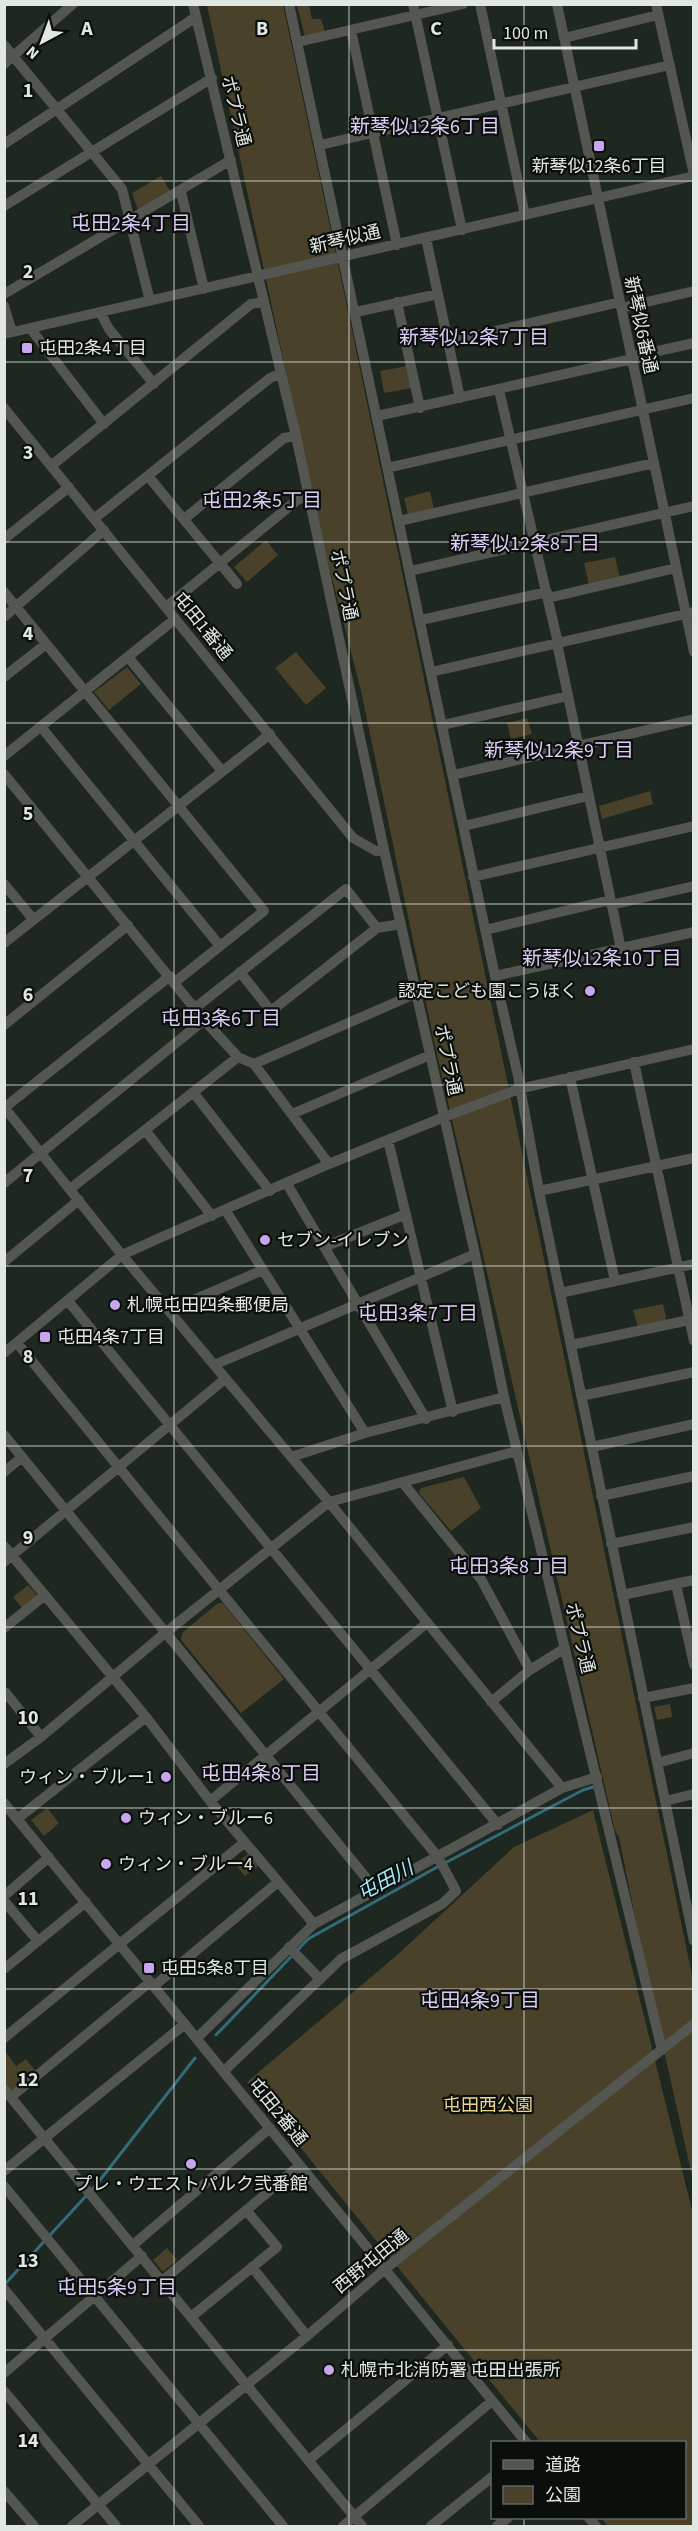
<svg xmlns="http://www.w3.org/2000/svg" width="698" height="2531" font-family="'Source Sans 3','Noto Sans JP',sans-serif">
<rect width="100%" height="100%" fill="#1e2720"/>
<path fill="#494129" d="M207,5H283L348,311L693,1980V2180L645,1967L619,1837L615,1831L434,1041L361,691L321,535Z
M297,5H309L312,19H321L325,32L305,37Z
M161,176L172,194L139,213L132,193Z
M407,366L412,388L384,393L380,371Z
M430,491L434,509L408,515L404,498Z
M266,540L278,555L247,582L234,567Z
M615,557L620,578L589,585L584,563Z
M296,652L326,688L306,705L275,668Z
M127,667L141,684L109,710L94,692Z
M527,718L532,734L511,739L507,723Z
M650,791L653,804L602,819L599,806Z
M663,1304L667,1322L638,1328L633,1310Z
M464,1477L481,1508L451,1531L419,1493L421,1488Z
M28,1585L39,1597L24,1610L13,1597Z
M218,1603H223L284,1679L241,1713L181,1640L182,1633Z
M670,1704L672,1717L657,1720L654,1707Z
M47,1808L59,1823L44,1836L31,1820Z
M593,1810L693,2214V2526H608L601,2518H684V2442H540L247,2082L396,1956L514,1847Z
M248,1854L258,1866L245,1876L235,1864Z
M5,2051L16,2066L26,2059L36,2072L8,2093L5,2088Z
M167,2248L177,2260L163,2272L153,2260Z"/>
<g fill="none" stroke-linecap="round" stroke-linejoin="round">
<path stroke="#336c78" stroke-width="3" d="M445,1863L583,1790L593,1787
M216,2035L308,1939L439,1866
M4,2285L97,2184L195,2058"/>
<path stroke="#545651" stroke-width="10" d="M193,4L296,436L384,850L475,1254L504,1397L662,2050
M289,4L495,976L518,1076L539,1191L694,1941
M413,4L462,230
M480,4L525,215
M557,4L694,652
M656,4L694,175
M351,30L397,245
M564,38L658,15
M298,42L463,4
M4,45L122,189L150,301
M4,64L73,4
M4,144L196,17
M320,145L670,65
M181,192L204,289
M4,206L212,78
M426,238L460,398
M4,294L231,160
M397,302L420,408
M4,306L12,332
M621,308L694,291
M100,312L109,329L154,384
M356,312L438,294
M30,328L104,424
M4,334L694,176
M448,342L620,302
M631,357L694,343
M499,390L558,643
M4,408L353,838L376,851L384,850
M377,416L632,359
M51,466L251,304L264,302
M387,468L694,398
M148,476L237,584
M95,518L270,378L281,373
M184,519L284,438L296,436
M399,521L654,463
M4,539L69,487
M410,571L694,506
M4,592L264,911L175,982
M548,598L676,568
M166,607L296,501L308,494
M4,617L104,530
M421,620L547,592
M557,643L621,949
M128,657L222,771
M431,672L694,612
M4,677L46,644
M443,725L568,696
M41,727L220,946
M4,756L175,619
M4,774L204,1020L238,1057L254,1064L329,1164
M453,775L694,719
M464,826L588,796
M473,877L694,826
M4,884L33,919
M611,905L694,886
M485,930L610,900
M4,943L270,734
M240,972L271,1011L377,928L401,924
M495,976L694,932
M195,1008L346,889L377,928
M4,1025L128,925
M634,1062L694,1341
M254,1064L417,993
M570,1077L615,1281
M193,1092L270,1191
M4,1107L122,1255L329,1502L562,1788
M4,1108L170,976
M292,1114L430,1055
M145,1130L212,1216
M388,1140L453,1412
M4,1183L204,1020
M287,1184L426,1419
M70,1189L238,1057
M539,1191L694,1158
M226,1211L365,1433
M324,1247L406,1214
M4,1262L79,1200
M560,1293L694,1264
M68,1301L498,1825
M170,1310L263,1270
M17,1343L438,1857L456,1891L442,1904L341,1959L224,2071
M571,1345L694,1319
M4,1353L122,1255L155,1240L329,1164L444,1117L519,1089L694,1049
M214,1365L475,1254
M581,1396L694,1372
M4,1435L376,1890
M592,1447L694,1424
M291,1457L365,1433L504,1397
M4,1472L22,1457
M403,1483L481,1579L530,1670
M601,1496L694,1476
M611,1544L694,1527
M4,1546L146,1717L210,1801L314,1924
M4,1562L225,1379
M676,1584L694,1665
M622,1595L694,1580
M4,1628L45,1595
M4,1694L6,1693L41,1737
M643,1698L694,1688
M491,1702L530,1670L565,1648
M657,1763L694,1753
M4,1764L41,1737L165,1633L329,1502L517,1451
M210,1801L427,1623
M665,1801L694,1794
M4,1803L526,2442
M17,1819L146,1717
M4,1896L49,1857
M4,1901L38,1941
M289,1947L320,1979
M4,1969L86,1902
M154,1986L278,1882
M4,2038L245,1842
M197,2038L314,1924L562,1788L597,1777
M4,2089L362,2526
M11,2097L150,1982
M4,2171L185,2024
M4,2186L283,2526
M133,2245L270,2128
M252,2267L307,2336
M162,2281L300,2165
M4,2289L199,2526
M191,2317L277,2247L246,2210
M4,2373L142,2256
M4,2391L116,2526
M309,2460L448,2345
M4,2491L34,2526
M589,2518L596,2526
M72,2526L307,2336L385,2269L694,2024
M343,2526L492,2401
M431,2526L492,2477
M497,2526L508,2518"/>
</g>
<path fill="none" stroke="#e1e7e3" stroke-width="1.5" stroke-opacity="0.55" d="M174,4V2526M349,4V2526M524,4V2442M4,181H694M4,362H694M4,542H694M4,723H694M4,904H694M4,1085H694M4,1266H694M4,1446H694M4,1627H694M4,1808H694M4,1989H694M4,2169H694M4,2350H694M524,2518V2526"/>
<g fill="#c8a6ef" stroke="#0b0f0c" stroke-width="2">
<rect x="593" y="140" width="12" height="12" rx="3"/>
<rect x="21" y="342" width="12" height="12" rx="3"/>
<circle cx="590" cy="991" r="6"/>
<circle cx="265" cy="1240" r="6"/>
<circle cx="115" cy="1305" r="6"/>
<rect x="39" y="1331" width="12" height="12" rx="3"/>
<circle cx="166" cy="1777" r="6"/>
<circle cx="126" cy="1818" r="6"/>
<circle cx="106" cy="1864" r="6"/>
<rect x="143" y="1962" width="12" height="12" rx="3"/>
<circle cx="191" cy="2164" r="6"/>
<circle cx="329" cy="2370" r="6"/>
</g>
<g text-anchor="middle" stroke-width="4.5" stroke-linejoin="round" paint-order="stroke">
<g font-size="18" fill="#e1e7e3" stroke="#0b0f0c">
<text transform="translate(236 111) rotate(76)" y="6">ポプラ通</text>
<text transform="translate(345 239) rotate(-13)" y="6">新琴似通</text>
<text transform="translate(641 325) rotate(78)" y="6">新琴似6番通</text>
<text transform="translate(344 585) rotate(78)" y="6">ポプラ通</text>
<text transform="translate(203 626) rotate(51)" y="6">屯田1番通</text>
<text transform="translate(448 1060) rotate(78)" y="6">ポプラ通</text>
<text transform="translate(580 1638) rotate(76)" y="6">ポプラ通</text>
<text transform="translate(278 2112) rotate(51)" y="6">屯田2番通</text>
<text transform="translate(371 2261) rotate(-39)" y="6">西野屯田通</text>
</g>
<g font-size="18" fill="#e1e7e3" stroke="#0b0f0c" text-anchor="start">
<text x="599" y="172" text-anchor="middle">新琴似12条6丁目</text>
<text x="39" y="354">屯田2条4丁目</text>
<text x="578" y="997" text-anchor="end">認定こども園こうほく</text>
<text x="277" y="1246">セブン-イレブン</text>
<text x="127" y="1311">札幌屯田四条郵便局</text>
<text x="57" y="1343">屯田4条7丁目</text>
<text x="154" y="1783" text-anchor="end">ウィン・ブルー1</text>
<text x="138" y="1824">ウィン・ブルー6</text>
<text x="118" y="1870">ウィン・ブルー4</text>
<text x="161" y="1974">屯田5条8丁目</text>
<text x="191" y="2190" text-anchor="middle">プレ・ウエストパルク弐番館</text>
<text x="341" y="2376">札幌市北消防署 屯田出張所</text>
</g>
<g font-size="18" fill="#edd48e" stroke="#0b0f0c">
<text x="488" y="2111">屯田西公園</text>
</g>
<g font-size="20" fill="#dfccf6" stroke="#0b0f0c">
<text x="425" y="133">新琴似12条6丁目</text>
<text x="131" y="230">屯田2条4丁目</text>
<text x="474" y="344">新琴似12条7丁目</text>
<text x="262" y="507">屯田2条5丁目</text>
<text x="525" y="550">新琴似12条8丁目</text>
<text x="559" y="757">新琴似12条9丁目</text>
<text x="602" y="965">新琴似12条10丁目</text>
<text x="221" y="1025">屯田3条6丁目</text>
<text x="418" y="1320">屯田3条7丁目</text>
<text x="509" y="1573">屯田3条8丁目</text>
<text x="261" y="1780">屯田4条8丁目</text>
<text x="480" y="2007">屯田4条9丁目</text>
<text x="117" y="2294">屯田5条9丁目</text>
</g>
<g font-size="20" font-style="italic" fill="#a4ecfc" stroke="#0b0f0c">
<text transform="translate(385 1880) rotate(-28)" y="7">屯田川</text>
</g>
</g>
<g font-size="20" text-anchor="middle" font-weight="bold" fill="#e1e7e3" stroke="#0b0f0c" stroke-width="4.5" stroke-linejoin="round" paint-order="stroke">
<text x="87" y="35">A</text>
<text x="262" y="35">B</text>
<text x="436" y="35">C</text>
<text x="28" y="97">1</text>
<text x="28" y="278">2</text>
<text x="28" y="459">3</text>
<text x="28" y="640">4</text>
<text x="28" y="820">5</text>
<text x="28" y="1001">6</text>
<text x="28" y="1182">7</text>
<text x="28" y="1363">8</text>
<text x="28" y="1544">9</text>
<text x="28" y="1724">10</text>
<text x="28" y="1905">11</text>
<text x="28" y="2086">12</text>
<text x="28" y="2267">13</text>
<text x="28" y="2447">14</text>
</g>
<rect width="698" height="2531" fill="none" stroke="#e1e7e3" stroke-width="12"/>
<rect x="491" y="2441" width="195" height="78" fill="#0b0f0c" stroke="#616562" stroke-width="1.5"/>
<rect x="503" y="2460" width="30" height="9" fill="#545651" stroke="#616562" stroke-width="1.5"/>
<text x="545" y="2471" font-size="18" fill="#e1e7e3">道路</text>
<rect x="503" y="2486" width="30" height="18" fill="#494129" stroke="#616562" stroke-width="1.5"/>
<text x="545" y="2501" font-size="18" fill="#e1e7e3">公園</text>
<g transform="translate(42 42) rotate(221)" stroke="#0b0f0c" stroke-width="4.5" paint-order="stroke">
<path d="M0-4.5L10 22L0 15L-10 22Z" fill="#e1e7e3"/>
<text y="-9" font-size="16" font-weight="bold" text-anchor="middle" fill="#e1e7e3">N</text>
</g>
<path d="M494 39v9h142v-9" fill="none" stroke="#e1e7e3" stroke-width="3"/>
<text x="503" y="39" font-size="18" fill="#e1e7e3" stroke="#0b0f0c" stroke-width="4.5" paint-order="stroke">100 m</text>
</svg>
